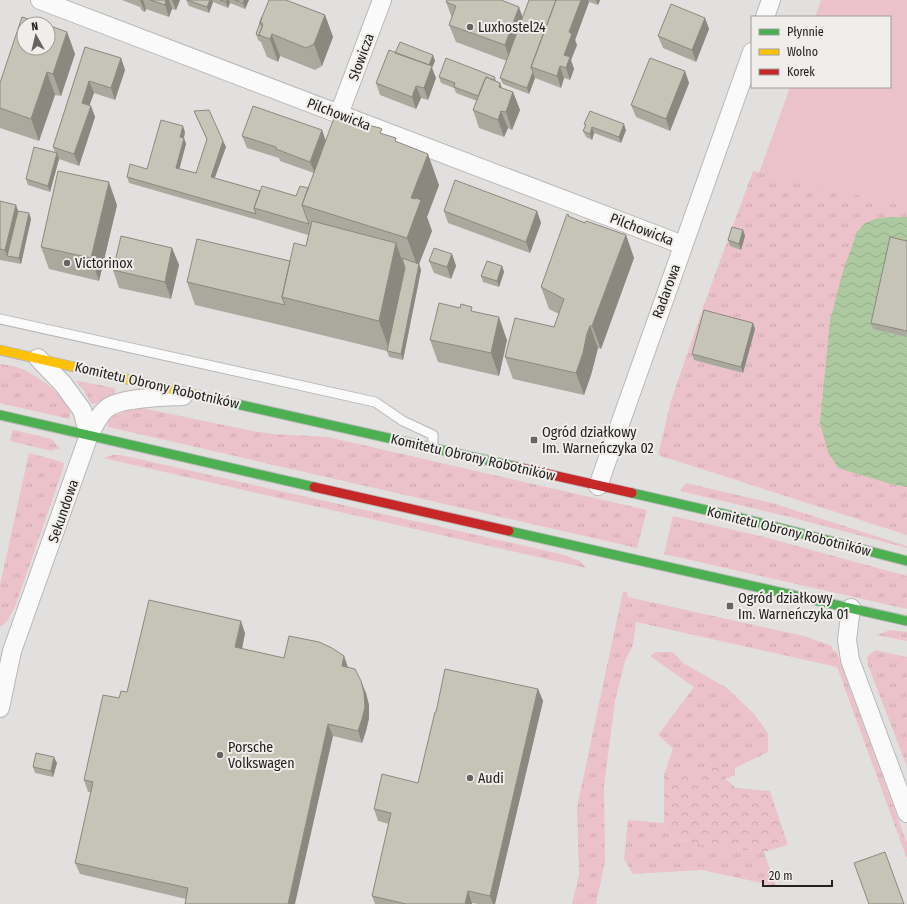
<svg xmlns="http://www.w3.org/2000/svg" width="907" height="904" font-family="'Fira Sans Condensed',sans-serif">
<defs>
<pattern id="grass-tufts" width="24" height="20" patternUnits="userSpaceOnUse"><rect width="24" height="20" fill="#ecc2ca"/><path d="M3 7l-1-3M5 7V3M7 7l1-3M15 17l-1-3M17 17v-4M19 17l1-3" fill="none" stroke="#caa6ad"/></pattern>
<pattern id="forest-crowns" width="20" height="18" patternUnits="userSpaceOnUse"><rect width="20" height="18" fill="#ecc2ca"/><path d="M2 6a3 3 0 1 1 6 0M12 15a3 3 0 1 1 6 0" fill="none" stroke="#caa6ad"/></pattern>
<pattern id="water-waves" width="16" height="10" patternUnits="userSpaceOnUse"><rect width="16" height="10" fill="#acc9a0"/><path d="M0 5q4-4 8 0t8 0" fill="none" stroke="#94ac8a"/></pattern>
</defs>
<rect width="100%" height="100%" fill="#e2e0df"/>
<path fill="url(#grass-tufts)" d="M753,171L907,206V535L658,455L671,401L705,302Z
M0,364C7,365 15,366 22,369C36,375 67,396 70,412C71,415 70,417 69,419L0,403Z
M76,381H79L114,388L116,392L97,403L92,404L90,402L84,391Z
M142,408L253,431L273,434L328,437L647,510L637,548L108,427V420C119,412 129,410 142,408Z
M14,430L51,439L60,448L51,451L10,441L12,431Z
M29,453L52,459L64,463L63,469L15,607L7,621L0,627V585Z
M113,455H121L561,554L580,561L586,568L103,458Z
M686,483L772,503L907,546V548L790,517L680,491Z
M673,516L764,537L907,576V609L664,554Z
M623,591L627,592L628,597L804,636L832,646L833,651H836L907,843V859L837,667L636,622L633,645L625,661L615,701L604,786L605,862L596,904H572L579,875L577,807Z
M890,630L907,632V641L877,635Z
M875,650L907,657V767L868,665L867,657Z
M656,652H673L683,663L727,688L754,714L768,733V752L735,768V775L726,779L711,764L696,772L664,775L673,748L658,735L694,687L650,656Z
M628,820L664,823L672,839L740,850L764,852L776,886L702,870L633,874L624,859Z"/>
<path fill="url(#forest-crowns)" d="M711,764L723,768L726,779L736,788L770,791L788,845L764,852L710,847L685,841L672,839L664,823V775L696,772Z"/>
<path fill="#ecc2ca" d="M821,0H907V206L759,173L790,87H890V17H815Z"/>
<path fill="url(#water-waves)" d="M890,217H907V487L891,484L838,468L828,452L820,423L830,321L843,271L857,232L865,223L878,218Z"/>
<g fill="none" stroke-linecap="round" stroke-linejoin="round">
<defs>
<path id="lane" d="M0,319L375,402L403,421L433,435V447"/>
<path id="street" d="M40,0L683,245
M765,17L771,0
M339,114L382,0
M38,358L63,384L82,410L89,435
M598,486L752,52
M851,608L847,640L850,660L907,813
M0,708L12,651L89,435C94,426 98,416 106,409C120,397 164,397 183,396"/>
<path id="fast" d="M201,396L517,467
M0,415L314,487
M632,493L741,518L907,561
M509,531L907,621"/>
<path id="slow" d="M0,350L201,396"/>
<path id="jam" d="M517,467L632,493
M314,487L509,531"/>
</defs>
<use href="#lane" stroke="#b9b8b7" stroke-width="11"/>
<use href="#street" stroke="#b9b8b7" stroke-width="20"/>
<use href="#fast" stroke="#b9b8b7" stroke-width="11"/>
<use href="#slow" stroke="#b9b8b7" stroke-width="11"/>
<use href="#jam" stroke="#b9b8b7" stroke-width="11"/>
<use href="#lane" stroke="#fbfafa" stroke-width="9"/>
<use href="#street" stroke="#fbfafa" stroke-width="18"/>
<use href="#fast" stroke="#4caf50" stroke-width="9"/>
<use href="#slow" stroke="#ffc107" stroke-width="9"/>
<use href="#jam" stroke="#c62828" stroke-width="9"/>
</g>
<path fill="#aaa99d" d="M122,0H180L176,10L172,9L169,17L146,9L145,12L142,11L140,7Z
M186,0H249L245,9L230,3L228,8L213,2L209,13L189,6Z
M269,0L291,2L325,15L333,37L322,66L315,70L280,56L278,62L267,57L261,42L258,40L256,34Z
M529,0H600L598,5L589,2L575,40L577,45L571,60L574,69L570,80L564,78L561,88L535,78L529,94L503,84L500,78L507,61L456,42L449,25L452,18L446,2L523,17Z
M705,18L709,29L696,62L663,48L658,36Z
M67,32L75,54L61,96L55,95L39,141L0,128V83Z
M85,47L121,58L125,70L115,100L94,93L89,105L91,106L95,117L79,166L59,159L50,192L28,185L26,179L55,153L53,147Z
M433,55L435,61L432,68L436,78L428,100L421,98L416,109L380,95L376,83Z
M685,71L689,83L670,131L636,117L631,105Z
M439,77H495L496,81L500,83L502,88L513,92L520,110L512,130L508,128L504,137L479,128L473,110L477,101L456,93L454,88L441,83Z
M194,111L223,141L226,147L214,178L260,191L296,196L308,188L314,173L280,161L279,158L247,148L242,136L322,130L326,141L358,127L383,134L397,142L439,185L427,217L432,231L419,264L421,270L403,360L389,357L387,351L293,328L195,305L187,282L290,261L306,246L308,235L258,220L129,183L127,177L147,169L185,132L184,138L186,144L179,169L196,173L207,140Z
M584,124L626,130L621,143L594,133L592,140L586,137L583,131L585,126Z
M0,201L16,205L18,211L29,213L31,219L21,264L0,260Z
M117,205L99,281L49,269L41,247Z
M444,211H537L541,223L530,253L448,223Z
M570,217L585,223L626,235L634,258L601,349L598,348L596,356L591,375L584,395L513,379L505,357L554,327L559,314L549,309L541,287Z
M743,230L745,236L741,250L730,246L728,240Z
M907,241V337L873,329L871,323Z
M172,248L179,265L171,299L119,288L113,270Z
M452,254L456,266L451,279L434,273L429,261Z
M502,266L504,272L499,287L483,282L481,276Z
M474,312L507,340L499,376L438,362L430,340Z
M753,323L755,329L743,373L694,360L692,354Z
M245,633L242,649L284,658L344,656L348,667L366,693L369,705V718L366,731L362,743L333,736L186,899L80,874L75,863L91,792H88L84,780L119,698L127,692Z
M538,689L543,701L495,904H478L472,903V904H375L372,896L389,824L378,821L374,809L418,783L436,712Z
M57,763L53,777L35,773L33,767Z"/>
<path fill="#8b897f" d="M140,0H143L146,9L145,12Z
M166,0H169L172,9L169,17L165,5Z
M172,0H180L176,10Z
M210,0H212L213,2L209,13L207,7Z
M227,0H229L230,3L228,8L226,2Z
M244,0H249L245,9L243,3Z
M581,0H588L589,2L575,40L577,45L571,60L574,69L570,80L566,68L564,55L569,32Z
M596,0H600L598,5Z
M519,7L525,24L511,63L505,45Z
M325,15L333,37L322,66L314,44Z
M279,16L272,35L280,56L278,62L270,39Z
M705,18L709,29L696,62L692,50Z
M67,32L75,54L61,96L53,74Z
M433,55L435,61L432,68L436,78L428,100L424,88L427,70Z
M121,58L125,70L115,100L111,88Z
M560,66L564,78L561,88L557,76Z
M685,71L689,83L670,131L666,119Z
M47,72L55,95L39,141L31,119Z
M533,72L535,78L529,94L527,88Z
M89,81L94,93L86,115L82,103Z
M500,83L506,100L499,87Z
M416,86L421,98L416,109L412,97Z
M513,92L520,110L512,130L506,112Z
M91,106L95,117L79,166L74,154Z
M501,111L508,128L504,137L498,120Z
M624,124L626,130L621,143L619,137Z
M183,126L185,132L183,142L184,138L186,144L178,174L176,168L180,137Z
M592,127L594,133L592,140L590,134Z
M322,130L326,142L315,173L310,162Z
M223,141L226,147L213,183L211,177Z
M57,153L59,159L50,192L48,186Z
M428,154L439,185L427,217L432,231L419,264L421,270L403,360L401,354L418,268L407,238L411,198Z
M109,182L117,205L99,281L91,258Z
M16,205L20,217L7,256L5,250Z
M537,211L541,223L530,253L526,242Z
M29,213L31,219L21,264L19,258Z
M743,230L745,236L741,250L739,244Z
M626,235L634,258L601,349L592,326Z
M396,243L407,274L390,352L379,321Z
M172,248L179,265L171,299L165,282Z
M452,254L456,266L451,279L447,267Z
M502,266L504,272L499,287L497,281Z
M499,317L507,340L499,376L491,353Z
M753,323L755,329L743,373L741,367Z
M590,326L598,348L596,356L591,375L584,395L576,373Z
M241,621L245,633L240,659L235,647Z
M344,656L348,668L342,666Z
M361,681L366,693L369,705V718L366,731L362,743L358,731Z
M538,689L543,701L495,904H493L490,896Z
M328,724L333,736L295,904H288Z
M54,757L57,763L53,777L51,771Z
M468,891L472,903V904H465Z"/>
<path fill="#c6c4b6" stroke="#8b897f" d="M150,0H166L165,5Z
M187,0H210L207,7Z
M220,0H227L226,2Z
M235,0H244L243,3Z
M269,0H286L325,15L314,44L306,48L272,34L270,39L259,35L263,24L260,22Z
M447,0H501L519,7L505,45L449,25L456,6L446,2Z
M529,0H556L531,67L533,72L527,88L500,78Z
M556,0H581L569,32L572,34L564,55L570,57L566,68L560,66L557,76L531,67Z
M671,4L705,18L692,50L658,36Z
M22,17L44,24H24V48H48V25L67,32L53,74L47,72L31,119L0,108V83Z
M262,17L260,22L262,27L259,35V36L256,34Z
M400,42L433,55L429,65L395,53Z
M85,47L121,58L111,88L89,81L82,103L91,106L74,154L53,147Z
M389,50L432,66L424,88L416,86L412,97L376,83Z
M446,58L495,77L493,80L486,77L478,96L454,87L455,83L439,77Z
M650,58L685,71L666,119L631,105Z
M486,77L500,83L499,87L513,92L506,112L501,111L498,120L473,110Z
M253,106L322,130L310,162L276,149V147L242,136Z
M209,110L223,141L211,177L260,191L254,208L256,214L127,177L130,164L147,169L161,120L183,126L180,137L184,138L176,168L196,173L207,139L194,111Z
M590,111L624,124L619,137L592,127L590,134L583,131L586,125L584,124Z
M334,118L358,127L360,123L380,128L382,129L380,133L396,138L395,141L428,154L411,198L415,199L416,198L421,200L407,238L302,205Z
M34,147L57,153L48,186L26,179Z
M58,171L109,182L91,258L41,247Z
M455,180L537,211L526,242L444,211Z
M262,186L296,196L300,186L308,188L302,205L309,224L254,208Z
M0,201L16,205L5,250L0,249Z
M18,211L29,213L19,258L7,256Z
M567,214L569,215L568,216L585,223L586,221L626,235L592,326H590L587,333L583,353L576,373L505,357L515,318L554,327L564,299L541,287Z
M312,221L396,243L379,321L282,297L294,243L306,246Z
M732,227L743,230L739,244L728,240Z
M121,236L172,248L165,282L113,270Z
M890,237L907,241V331L871,323Z
M197,239L290,261L282,297L285,305L187,282Z
M434,248L452,254L447,267L429,261Z
M402,258L419,264L401,354L387,351L405,268Z
M487,261L502,266L497,281L481,276Z
M439,303L460,308L461,304L472,307L471,311L499,317L491,353L430,340Z
M704,310L753,323L741,367L692,354Z
M149,600L241,621L235,647L284,658L289,636L319,642L332,648L344,656L342,666L355,669L361,681L364,693L365,707L362,719L358,731L328,724L288,904H185L188,888L75,863L93,782L84,780L103,695L119,698L121,691L127,692Z
M445,669L538,689L490,896L468,891L465,904H406L372,896L391,813L374,809L382,774L418,783L435,712H436Z
M36,753L54,757L51,771L33,767Z
M885,852L904,904H869L854,863Z"/>
<g fill="#666464" stroke="#f0eeeb" stroke-width="1.5">
<circle cx="470" cy="27" r="4"/>
<circle cx="67" cy="263" r="4"/>
<rect x="530" y="436" width="8" height="8" rx="2"/>
<rect x="726" y="602" width="8" height="8" rx="2"/>
<circle cx="220" cy="755" r="4"/>
<circle cx="470" cy="778" r="4"/>
</g>
<g text-anchor="middle" stroke-width="4" stroke-linejoin="round" paint-order="stroke">
<g font-size="14" fill="#232221" stroke="#f0eeeb" text-anchor="start">
<text x="478" y="32">Luxhostel24</text>
<text x="75" y="268">Victorinox</text>
<text x="542" y="437">Ogród działkowy<tspan x="542" dy="16">Im. Warneńczyka 02</tspan></text>
<text x="738" y="603">Ogród działkowy<tspan x="738" dy="16">Im. Warneńczyka 01</tspan></text>
<text x="228" y="752">Porsche<tspan x="228" dy="16">Volkswagen</tspan></text>
<text x="478" y="783">Audi</text>
</g>
<g font-size="14" fill="#232221" stroke="#f0eeeb">
<text transform="translate(361 57) rotate(-70)" y="5">Słowicza</text>
<text transform="translate(339 114) rotate(21)" y="5">Pilchowicka</text>
<text transform="translate(642 229) rotate(21)" y="5">Pilchowicka</text>
<text transform="translate(666 291) rotate(-70)" y="5">Radarowa</text>
<text transform="translate(157 385) rotate(13)" y="5">Komitetu Obrony Robotników</text>
<text transform="translate(473 457) rotate(13)" y="5">Komitetu Obrony Robotników</text>
<text transform="translate(63 511) rotate(-71)" y="5">Sekundowa</text>
<text transform="translate(789 531) rotate(14)" y="5">Komitetu Obrony Robotników</text>
</g>
</g>
<rect x="751" y="16" width="140" height="72" fill="#f0eeeb" stroke="#9e9c9a"/>
<rect x="759" y="29" width="20" height="6" fill="#4caf50" stroke="#9e9c9a"/>
<text x="787" y="36" font-size="12" fill="#232221">Płynnie</text>
<rect x="759" y="49" width="20" height="6" fill="#ffc107" stroke="#9e9c9a"/>
<text x="787" y="56" font-size="12" fill="#232221">Wolno</text>
<rect x="759" y="69" width="20" height="6" fill="#c62828" stroke="#9e9c9a"/>
<text x="787" y="76" font-size="12" fill="#232221">Korek</text>
<g transform="translate(36 36) rotate(352)"><circle r="19" fill="#f0eeeb" stroke="#9e9c9a"/>
<path d="M0-3L7 15L0 10L-7 15Z" fill="#666464"/>
<text y="-6" font-size="11" font-weight="bold" text-anchor="middle" fill="#232221">N</text>
</g>
<path d="M763 880v6h69v-6" fill="none" stroke="#232221" stroke-width="2"/>
<text x="769" y="880" font-size="12" fill="#232221" stroke="#f0eeeb" stroke-width="3" paint-order="stroke">20 m</text>
</svg>
